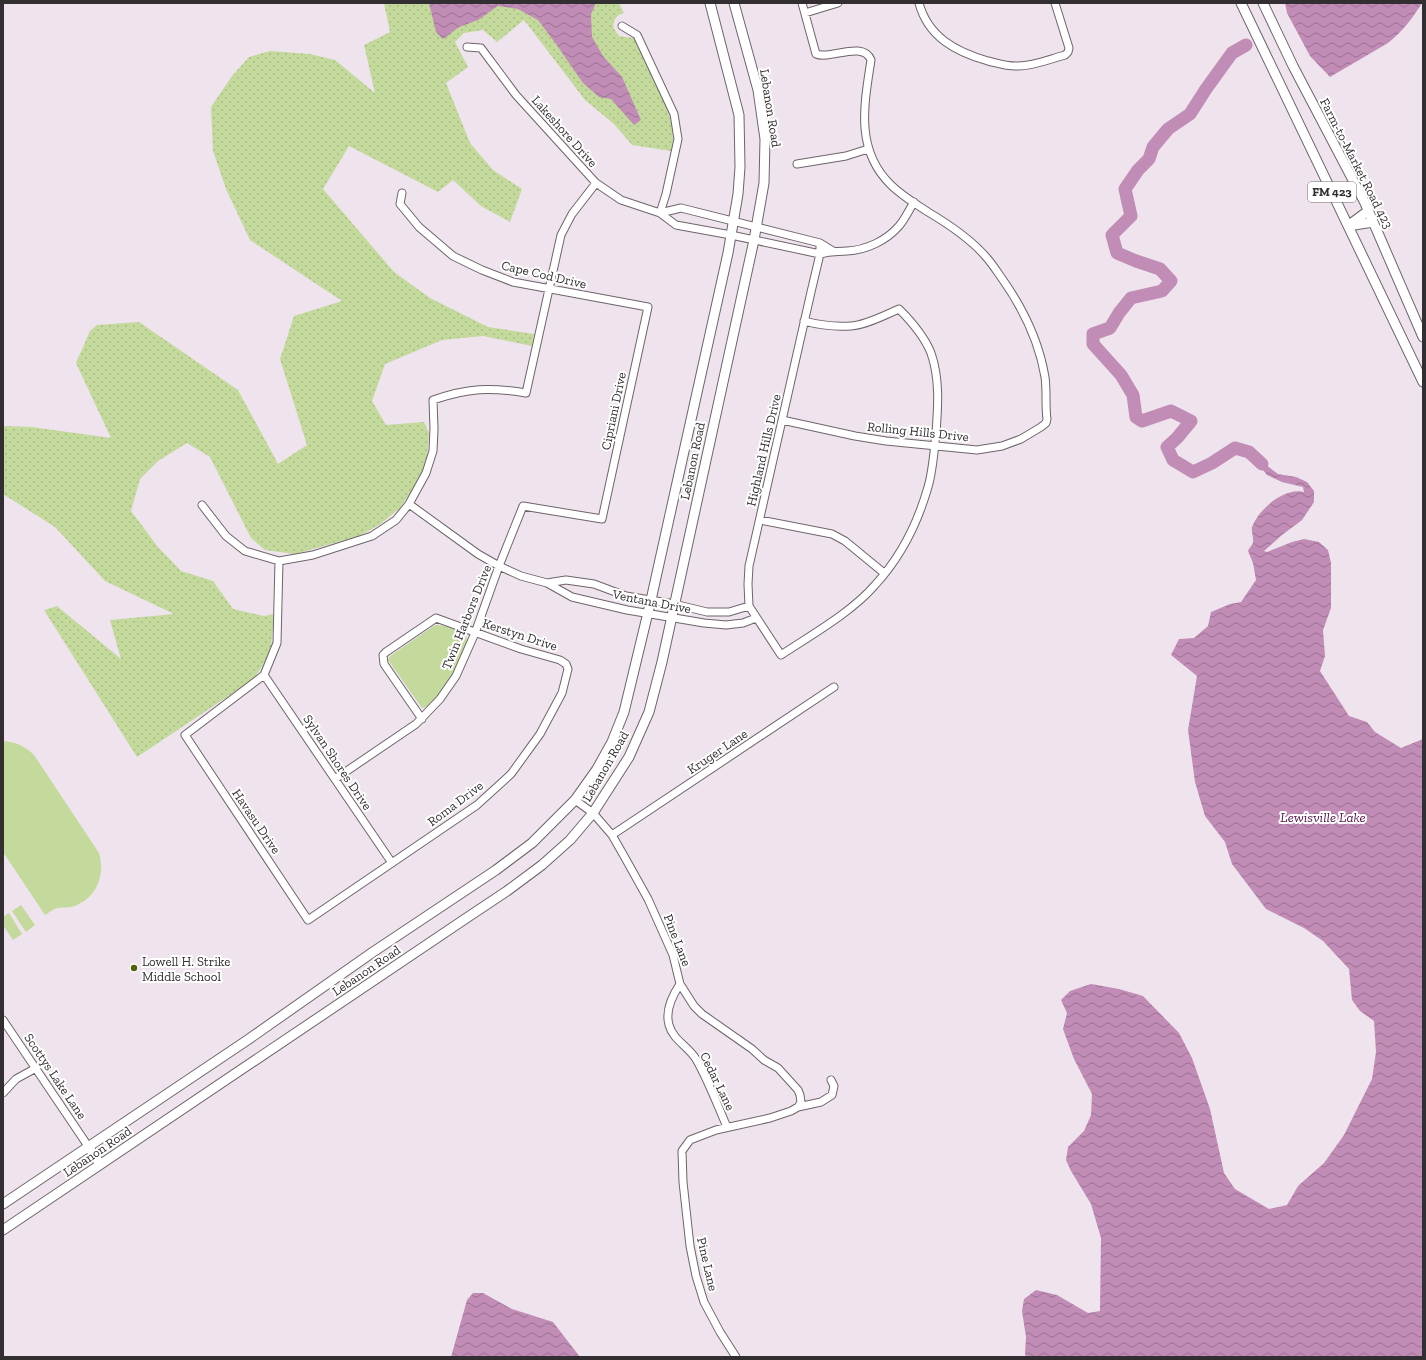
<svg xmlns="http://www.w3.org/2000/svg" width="1426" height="1360" font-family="'Zilla Slab',serif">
<defs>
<pattern id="grass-dots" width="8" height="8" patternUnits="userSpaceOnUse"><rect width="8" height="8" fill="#c4d99c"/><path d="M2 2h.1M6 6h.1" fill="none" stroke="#a9bb87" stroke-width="1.8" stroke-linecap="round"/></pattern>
<pattern id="water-waves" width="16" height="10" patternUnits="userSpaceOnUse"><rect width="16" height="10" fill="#c18cb6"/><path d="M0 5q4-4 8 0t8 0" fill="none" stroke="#9d7395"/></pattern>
</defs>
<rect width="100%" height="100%" fill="#efe4ed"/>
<path fill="url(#grass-dots)" d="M384,3H619L624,13C616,15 612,21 614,29L619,36L633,38L636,40C649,67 673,108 673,139C673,143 672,147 671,151L632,145L614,124L585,100L524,20L497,42L483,30L464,33L455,42L468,67L446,83L470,143L493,170L522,189L510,222L481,206L453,180L438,192L349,146L323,189L394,272L430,298L488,327L534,334L532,346L483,336L442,340L385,364L372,401L386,425L424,422L429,433L427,459L421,474L409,495L399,509L379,525L359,536L295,554L265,550L251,538L210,457L187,443L158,461L140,479L131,511L158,547L181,571L213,581L233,609L264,616L274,614L271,648L264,663L254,679L137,757L44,610L57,606L121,659L110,620L174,614L105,581L55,527L3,494V426L32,427L111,438L76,363L90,331L97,325L139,322L238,390L278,464L307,445L280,359L294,316L342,301L250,240L226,189L213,151L211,107L232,76L249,57L270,51L310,54L335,60L375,93L364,45L390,32Z"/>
<path fill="#c4d99c" d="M435,625C445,625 458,630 466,635L467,641C461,656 441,707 422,708L388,660L390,656Z
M3,741C16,742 25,746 34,755L99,853C105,873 98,896 77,905C71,908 65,907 58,908C54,908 49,913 45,915L3,852Z
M21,905L35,925L26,932L12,911Z
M9,913L22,934L13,940L3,925V917Z"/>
<path fill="url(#water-waves)" d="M429,3H596L591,14L592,37L603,56L622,77L641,120L634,125L611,99L599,97L583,83L556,44L538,20L518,9L498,6L478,20L459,27L443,39L436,32Z
M1285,3H1422C1412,19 1403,31 1388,43L1330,77L1310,56L1287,13Z
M1249,452L1278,474L1296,477L1307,482L1314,491V502L1302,520L1282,535L1264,551L1267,552L1292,542L1304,539L1319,542L1328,550L1331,563V608L1323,630L1325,656L1320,671L1349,716L1367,722L1375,732L1401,748L1423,739V1357H1026L1025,1354L1026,1337L1022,1311L1024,1299L1036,1290L1057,1295L1088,1313L1100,1311L1101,1238L1091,1204L1071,1171L1066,1160L1068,1147L1084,1131L1091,1115L1092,1094L1074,1059L1063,1029L1067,1013L1061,1000L1070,991L1091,984L1119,989L1143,996L1179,1033L1192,1058L1210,1109L1224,1173L1235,1189L1269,1209L1287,1205L1298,1186L1324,1163L1344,1135L1372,1079L1376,1052L1374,1021L1360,1011L1352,1000L1349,969L1323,941L1304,928L1266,909L1232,864L1225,842L1205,816L1195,782L1188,730L1197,676L1171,655L1179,639L1194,638L1208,626L1211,612L1230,604L1241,602L1256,580L1253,563L1248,551C1249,548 1252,545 1253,543C1254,538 1251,532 1252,527C1259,509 1284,487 1304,492L1303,487L1282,482L1267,475L1251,456Z
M473,1293H483L512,1309L553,1322L580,1357H582H451L467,1300Z"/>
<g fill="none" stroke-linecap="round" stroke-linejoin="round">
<path stroke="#c18cb6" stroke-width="13" d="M1246,45L1232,53L1206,89L1190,114L1168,129L1153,147L1149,159L1138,170L1125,189L1131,216L1112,235L1117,253L1136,261L1160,269L1171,281L1162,291L1131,298L1119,313L1110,328L1093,334V344L1121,375L1133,395L1136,417L1142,421L1171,411L1191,421L1177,438L1167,447L1173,460L1193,472L1212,463L1235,448L1249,452L1262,464"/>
<defs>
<path id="minor" d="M919,3C928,37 956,52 988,61C997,63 1008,67 1018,66C1034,66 1050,59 1065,55L1068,52L1069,48L1055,3
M805,13L838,3
M622,26L637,35L674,114L678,139L666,194L660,213
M467,47L481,48L516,95L596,183L621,200L660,213L676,225L731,235L820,254C831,251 836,252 847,251C866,250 886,241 899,226C905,219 909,210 914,202
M797,164L846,156L868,149
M660,213L681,208L820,243L833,251
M804,321C819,325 836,327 851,326C866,325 885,315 899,309C910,320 925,338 931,353C940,379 938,406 936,433C934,451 933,470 928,487C918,522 900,558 875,585C852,612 811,635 781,655L749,606L748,584L749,566L811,292L820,254V243
M782,420L855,436L886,441L977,450L1002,446L1021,439L1041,427L1046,423L1047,419C1045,405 1047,391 1045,377C1039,341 1024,310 1003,280C998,273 993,265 987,258C971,239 950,225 928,212C916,204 902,196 891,185C855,150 864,105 871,60C863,40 830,60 816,54L802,3
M409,504L478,554L499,566L521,576L547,583L572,597L627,610L704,623L726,625L743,623L756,618
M202,505L226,536L245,551L279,561L313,555L372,536L396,520L409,504L426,473L433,451L434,429L433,400C468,388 489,387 526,393L561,235L572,214L596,183
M760,520L832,534L845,541L884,573
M279,561L277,643L264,675L185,735L308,920L477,805L511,774L540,734L562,693L568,669L566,664L560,660L521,649L436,618L386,652L383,655L384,664L422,719
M547,583L566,580L594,584L626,596L674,604L707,612H729L749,606
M264,675L392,863
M335,779L416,724L440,699L456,676L475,633L499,566L523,506L602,519L648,307L513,282L482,270L453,256L419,227L400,204L402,193
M575,800L593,813L612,835L624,856L648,899L673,955L680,984L694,1006L702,1014L752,1049L764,1060L778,1068L798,1090L800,1095L801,1102L798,1107
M612,835L834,687
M680,984C672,996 665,1011 669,1025C673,1040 688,1046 696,1059C708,1080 717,1104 727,1127
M3,1020L88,1146
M3,1093L16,1079L36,1068
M736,1357L720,1332L704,1302L696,1276L690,1246L683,1182L682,1151L690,1140L716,1130L770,1118L791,1111L798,1107L821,1102L832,1095L834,1086L831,1080"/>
<path id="major" d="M1241,3L1423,382
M1263,3L1293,66L1365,203L1423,337
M1349,225L1368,211
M1348,226L1373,222
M88,1146L100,1164
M3,1204L246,1041L373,952L496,870L532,843L575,800L597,769L612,742L624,712L651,600L728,253L738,194L740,167L739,115L710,3
M3,1230L465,919L507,891L542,865L570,840L593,813L629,757L649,712L662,662L754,240L764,183L765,139L758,90L734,3"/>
</defs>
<use href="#minor" stroke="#6e646b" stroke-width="9"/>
<use href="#major" stroke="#6e646b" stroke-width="11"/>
<use href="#minor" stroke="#fff" stroke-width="7"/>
<use href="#major" stroke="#fff" stroke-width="9"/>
</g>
<circle fill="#4f6411" stroke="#fff" stroke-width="1.5" cx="134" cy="968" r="4"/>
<g text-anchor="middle" stroke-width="4" stroke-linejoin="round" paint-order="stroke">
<rect fill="#fff" stroke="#706d6f" stroke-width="1" x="1308" y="182" width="48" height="20" rx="3"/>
<g font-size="12" font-weight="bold" fill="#322e31">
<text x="1332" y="196">FM 423</text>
</g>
<g font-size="13" fill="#322e31" stroke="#fff">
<text transform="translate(771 108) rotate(81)" y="5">Lebanon Road</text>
<text transform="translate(565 131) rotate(48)" y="5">Lakeshore Drive</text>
<text transform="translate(1357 163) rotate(63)" y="5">Farm-to-Market Road 423</text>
<text transform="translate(544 274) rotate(13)" y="5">Cape Cod Drive</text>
<text transform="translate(613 411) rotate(-78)" y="5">Cipriani Drive</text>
<text transform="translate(918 431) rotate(6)" y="5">Rolling Hills Drive</text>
<text transform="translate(763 450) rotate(-77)" y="5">Highland Hills Drive</text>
<text transform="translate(692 461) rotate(-78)" y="5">Lebanon Road</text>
<text transform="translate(652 601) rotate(11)" y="5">Ventana Drive</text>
<text transform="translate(466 617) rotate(-68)" y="5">Twin Harbors Drive</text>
<text transform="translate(520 634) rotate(18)" y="5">Kerstyn Drive</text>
<text transform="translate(717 751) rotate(-34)" y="5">Kruger Lane</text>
<text transform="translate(338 762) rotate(56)" y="5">Sylvan Shores Drive</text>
<text transform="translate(605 766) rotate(-60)" y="5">Lebanon Road</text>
<text transform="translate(455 803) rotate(-37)" y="5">Roma Drive</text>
<text transform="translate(257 821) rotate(56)" y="5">Havasu Drive</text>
<text transform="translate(678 940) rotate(69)" y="5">Pine Lane</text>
<text transform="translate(366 970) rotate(-34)" y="5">Lebanon Road</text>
<text transform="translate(56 1076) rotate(56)" y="5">Scottys Lake Lane</text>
<text transform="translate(718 1081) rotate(64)" y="5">Cedar Lane</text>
<text transform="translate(97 1151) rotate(-34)" y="5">Lebanon Road</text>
<text transform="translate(708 1264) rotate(77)" y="5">Pine Lane</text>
</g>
<g font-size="13" fill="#322e31" stroke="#fff" text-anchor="start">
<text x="142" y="966">Lowell H. Strike<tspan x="142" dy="15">Middle School</tspan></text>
</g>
<g font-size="14" font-style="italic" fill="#521249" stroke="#fff">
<text x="1323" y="822">Lewisville Lake</text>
</g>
</g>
<rect width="1426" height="1360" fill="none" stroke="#322e31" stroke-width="8"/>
</svg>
